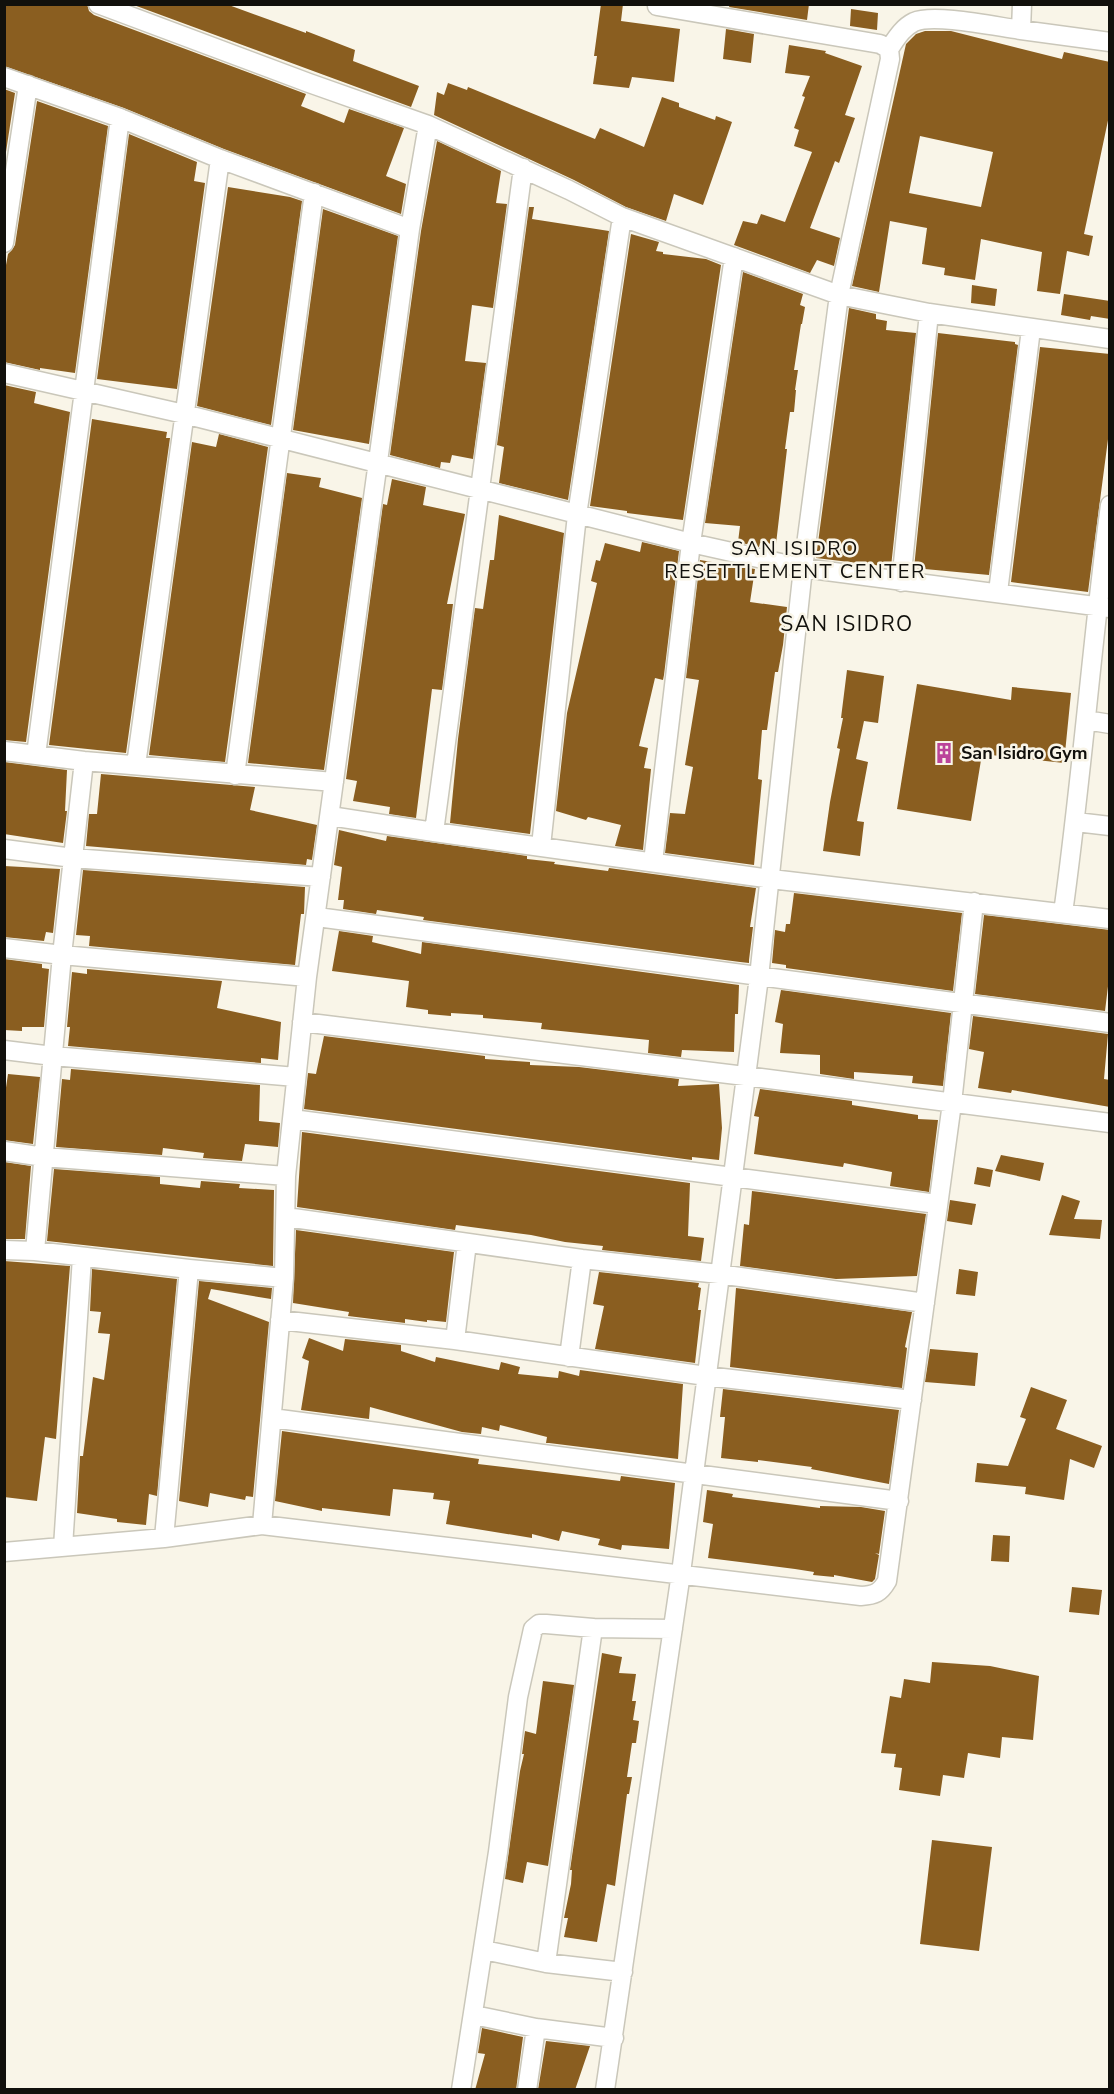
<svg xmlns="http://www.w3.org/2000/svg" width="1114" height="2094" font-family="'Nunito Sans',sans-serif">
<rect width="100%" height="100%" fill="#f9f5e8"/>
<path fill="#8a5e20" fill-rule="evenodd" d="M4,4H87L89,11L94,15L306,94L301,106L344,123L349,109L404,128L386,176L406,184L401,214L224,149L124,108L4,66Z
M131,4H226L306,33V31L355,50L353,61L419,86L411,107Z
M601,4H623L621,21L680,29L674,82L632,77L629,88L593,84L597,56H594Z
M730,4H809L807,20L729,7Z
M851,9L878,13L877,30L850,26Z
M726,29L754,34L751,63L723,59Z
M925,31H951L1062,59L1064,52L1110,62V111L1084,234L1093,236L1089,256L1067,251L1060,294L1037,291L1042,252L981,239L975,280L944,275L945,268L922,264L927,228L890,221L879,292L852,286L906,44L916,34ZM920,136L993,152L981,207L909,193Z
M789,45L826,51L825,53L862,66L845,115L855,118L839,163L835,161L810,228L840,238L834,266L817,260L810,273L734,245L743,221L757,224L761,214L785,222L812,152L794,146L799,130L794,128L805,97L802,96L810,76L785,73Z
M448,83L467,90L468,87L595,139L600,128L644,147L662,97L679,103V107L715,120L716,116L732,122L703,205L674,194L666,221L626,207L574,180L434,115L437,92L444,95Z
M4,89L15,93L4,165Z
M37,101L108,126L75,373L40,368V370L4,362V276L8,254L12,250L15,245Z
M129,134L197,162L194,181L205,183L177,389L97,379Z
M437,141L501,171L496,203L507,204L493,308L472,305L465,361L486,363L473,459L452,455L450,463L441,462L440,468L390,455L421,231Z
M228,187L290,197L302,201L271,425L197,406Z
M529,207H534L532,219L609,231L568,500L499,483L504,447L497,445Z
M323,209L398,236L369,444L293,430Z
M631,234L659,242L656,251L663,252V254L706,259L721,265L683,520L627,513V511L590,506Z
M743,272L803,294L800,305L805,307L802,324H801L794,370H798L795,390H796L794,412H790L785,449H787L776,544L760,543L759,547L738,542L740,526L705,523Z
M972,285L997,289L995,306L971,303Z
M1064,294L1110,301V319L1091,316L1090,320L1061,315Z
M849,308L876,314V319L887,321L886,330L916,333L891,567L816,558Z
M938,333L1015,342V344L1018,345L989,575L914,568Z
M1040,347L1110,354V424L1088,592L1011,582Z
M4,385L36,392L34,403L70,412L26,742L4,740Z
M92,419L167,432L166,438H170L126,753L49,745Z
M219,434L268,447L225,762L149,755L192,442L216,447Z
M287,473L321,478L319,487L362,498L324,770L248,763Z
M392,479L426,487L423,505L465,514L447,604H453L442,690L432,689L416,818L389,814L390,807L353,801L357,781L346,779L383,504L387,505Z
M499,515L564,533L530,834L450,823L458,739L475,608L483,609L490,560H494Z
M642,542L679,551L664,675L663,680L655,678L639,746L648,748L644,768L651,769L643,850L615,846L621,825L588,817L586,820L556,811L567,713L597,583L591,581L596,560L600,561L605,543L640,552Z
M700,560L755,569L750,602L787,607L783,645L778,672H775L767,730H762L758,779L762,780L754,865L665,853L670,813L685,814L693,767L685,765L699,680L686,678Z
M847,670L884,676L878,723L864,721L856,759L868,762L857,821L864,822L860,856L823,851L830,802L840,749L837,748L843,718H841Z
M917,684L1011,700L1012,687L1071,693L1064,763L982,754L971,821L897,809Z
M4,762L67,770L65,811H67L63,843L4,834Z
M101,774L255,787L250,810L317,825L312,860L307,859L306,865L86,846L89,814H97Z
M339,830L386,841L387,836L527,856V859L555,862L554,864L608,871L609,868L756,888L750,927H753L749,960V963L740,962L423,920L424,917L377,910L376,914L343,909L344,900H338L342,867L334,865Z
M4,866L60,869L53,933L46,932L44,941L4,937Z
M83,870L305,887L304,914H301L295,965L89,946L90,936L76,935Z
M794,893L962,913L953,991L786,968V965L772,963L775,930L785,932L786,924H790Z
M984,915L1110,930V970L1105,1011L975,994Z
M339,931L373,936L372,942L421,954L422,942L739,985L738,1014H735L734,1052L682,1050L681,1057L648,1053L649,1040L541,1029L542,1023L483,1018V1015L451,1013V1016L428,1014V1010L406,1007L409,981L332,971Z
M4,959L42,964V968L49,969L44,1027H22V1031L4,1030Z
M87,969L222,981L217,1008L281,1022L278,1060L261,1058V1063L68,1046L70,1027H67L72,972L87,974Z
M781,990L951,1013L943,1086L912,1083L913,1076L854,1072V1079L820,1074V1055L780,1053L783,1024L775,1022Z
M973,1016L1108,1034L1104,1079L1110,1080V1107L1012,1090L1011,1093L978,1088L984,1052L969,1049Z
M324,1036L485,1056V1059L530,1062V1065L579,1067L679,1079L678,1086L719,1084L722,1128L719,1160L692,1157V1160L304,1109L308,1073L316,1074Z
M71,1069L260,1085L259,1121L280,1123L278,1147L245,1144L242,1161L203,1158L204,1153L163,1148L162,1155L56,1147L62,1079L70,1080Z
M8,1074L40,1077L33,1144L4,1140V1101Z
M760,1089L852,1101V1105L918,1115V1119L938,1120L929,1192L890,1186L892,1172L844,1163L843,1167L754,1154L759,1117L754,1116Z
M302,1132L690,1183L688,1236L704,1238L701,1261L602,1250L603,1246L565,1242L531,1235L456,1225L455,1230L297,1207Z
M1001,1155L1044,1163L1040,1181L995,1171Z
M4,1162L31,1166L25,1239H4Z
M977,1167L993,1170L990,1187L974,1184Z
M54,1169L160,1177V1184L200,1188L201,1181L240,1184L239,1188L274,1190L273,1266L47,1241Z
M752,1191L926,1214L917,1276L836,1279L740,1266L744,1224L749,1225Z
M1062,1195L1080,1201L1074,1219L1102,1220L1100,1239L1049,1235Z
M950,1200L976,1204L972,1225L947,1221Z
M296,1230L454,1252L446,1322L427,1320V1322L405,1319V1323L348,1316L349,1312L293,1303Z
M4,1261L70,1266L56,1439L45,1437L37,1501L4,1497Z
M92,1269L177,1279L157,1496L149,1494L146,1525L117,1522V1519L77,1513L80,1456H83L93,1377L104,1380L110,1334L98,1333L101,1312L90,1311Z
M959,1269L978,1272L975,1296L956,1294Z
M599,1272L699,1283L698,1287L701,1288L698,1310H701L695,1363L595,1349L604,1306L593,1304Z
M199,1281L272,1288L271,1299L211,1289L208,1299L269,1322L253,1497L246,1496L245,1500L210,1493L208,1507L179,1501Z
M736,1288L912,1312L905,1347L907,1348L902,1388L730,1367Z
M309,1338L343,1351L345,1339L401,1345V1351L435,1362L436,1357L499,1370L501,1362L520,1367L518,1374L558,1378L559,1371L579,1376L580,1370L683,1384L678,1459L549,1443H546L547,1437L500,1425L499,1431L482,1427L481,1434L462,1432L370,1407L369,1419L301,1410L309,1361L302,1358Z
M930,1349L978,1353L975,1386L925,1382Z
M1031,1387L1067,1400L1056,1429L1102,1446L1094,1468L1070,1459L1064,1500L1025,1494L1026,1487L975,1482L977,1463L1008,1466L1026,1419L1020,1417Z
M723,1389L899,1410L889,1484L811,1469L812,1467L758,1460V1462L721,1458L725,1417H720Z
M282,1431L479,1459L478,1464L620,1481L621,1476L675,1483L669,1549L622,1545L621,1550L598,1545L600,1539L562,1531L559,1541L532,1534V1538L446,1524L450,1501L433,1499L434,1493L393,1489L390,1516L322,1508V1511L275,1501Z
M707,1490L733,1494L732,1497L820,1508V1506L861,1507L885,1511L879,1554L875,1553L879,1555L875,1579L872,1582L834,1575V1577L813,1575L814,1572L795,1569L708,1558L713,1524L703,1522Z
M993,1535L1010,1536L1009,1562L991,1561Z
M1072,1587L1102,1590L1099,1615L1069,1612Z
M602,1653L622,1657L619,1673L636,1674L632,1701H636L633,1720L639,1721L636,1743H632L627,1777H632L629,1794H627L615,1886L607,1884L597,1942L564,1937L568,1918H564L571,1884L572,1870H570Z
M932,1662L990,1666L1039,1676L1033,1740L1002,1737L1000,1758L968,1753L964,1778L943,1775L940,1796L899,1790L902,1768L894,1767L896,1754L881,1753L890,1696L901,1698L904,1679L930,1683Z
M543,1681L574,1685L548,1866L527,1862L523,1883L505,1879L520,1771L524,1754H522L525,1731L536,1734Z
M932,1840L992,1847L979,1951L920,1944Z
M482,2028L523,2037L516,2090H475L485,2054L478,2053Z
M546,2041L590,2046L575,2090H538Z"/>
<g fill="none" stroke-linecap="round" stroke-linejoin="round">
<defs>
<path id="street" d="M98,4L309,83L428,125L569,190L622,217L839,295L929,313L1110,339
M1022,4L1021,30L1110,42
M889,49C896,39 902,28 914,22C934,13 998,27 1021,30
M4,77L120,118L220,159L410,229
M4,243L28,85
M4,373L184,414L691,543L803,568L1110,608
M901,582L929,313
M998,592L1031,329
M1086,720L1110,724
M4,751L84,761L334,782
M36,755L120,118
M136,765L220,159
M235,775L314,193
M330,816L434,832L771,879L1110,919
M1076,822L1110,826
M434,832L523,168
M541,846L577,515L622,217
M4,849L73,858L321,877
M653,862L691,543L734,257
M1063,913C1082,777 1092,641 1110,505
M317,917L1110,1023
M4,948L62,955L307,977
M302,1022L745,1076L1110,1123
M4,1050L53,1056L296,1077
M292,1119L937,1204
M4,1151L44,1157L286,1176
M286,1217L582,1259L719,1274L925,1303
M4,1250L35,1251L189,1269L284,1278
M35,1251L62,955L84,761
M280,1320L455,1340L706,1376L912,1400
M455,1340L467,1243
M569,1357L582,1259
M272,1418L899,1501
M262,1525L284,1278L286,1176L307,977L410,229L428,125
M164,1538L189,1269
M63,1547L82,1257
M4,1552L164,1538L262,1525L861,1596C875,1595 880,1593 887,1581L952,1103L974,902
M484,1950L546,1963L623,1972
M546,1963L593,1628
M474,2015L536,2028L614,2038
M461,2090L498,1852L518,1697L533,1629L539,1624H546L593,1628L673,1629
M527,2090L536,2028
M605,2090L681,1573L759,977L803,568L839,295L890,59L889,49L880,44L657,6"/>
</defs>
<use href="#street" stroke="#cac7ba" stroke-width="21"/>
<use href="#street" stroke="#fff" stroke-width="18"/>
</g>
<defs>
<symbol id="building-bare" viewBox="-9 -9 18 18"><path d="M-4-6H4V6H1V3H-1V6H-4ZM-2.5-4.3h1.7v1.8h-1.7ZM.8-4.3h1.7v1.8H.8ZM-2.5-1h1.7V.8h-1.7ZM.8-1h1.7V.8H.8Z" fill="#bb449a" stroke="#f9f5e8" stroke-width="2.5" paint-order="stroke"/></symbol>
</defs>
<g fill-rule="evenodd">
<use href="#building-bare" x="929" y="738" width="30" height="30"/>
</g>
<g text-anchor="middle" stroke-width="5" stroke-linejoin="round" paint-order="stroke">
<g font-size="18" font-weight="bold" fill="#11100c" stroke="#f9f5e8" text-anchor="start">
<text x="961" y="759">San Isidro Gym</text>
</g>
<g font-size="20" letter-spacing="1.5" fill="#11100c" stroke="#f9f5e8">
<text x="795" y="555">SAN ISIDRO<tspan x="795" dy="23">RESETTLEMENT CENTER</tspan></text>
</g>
<g font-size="21" letter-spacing="1.5" fill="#11100c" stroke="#f9f5e8">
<text x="847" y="631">SAN ISIDRO</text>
</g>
</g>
<rect width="1114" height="2094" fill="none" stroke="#11100c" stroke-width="12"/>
</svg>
